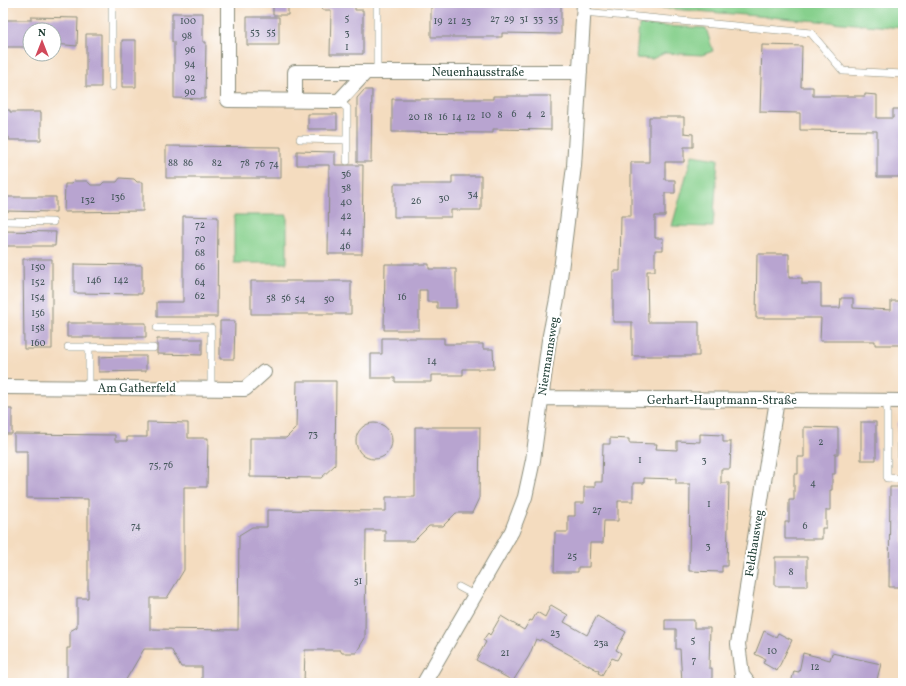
<svg xmlns="http://www.w3.org/2000/svg" width="906" height="686" font-family="Vollkorn,serif">
<rect width="100%" height="100%" fill="#fff"/>
<filter id="ink" filterUnits="userSpaceOnUse"><feTurbulence type="fractalNoise" baseFrequency=".025" numOctaves="2"/><feDisplacementMap in="SourceGraphic" scale="8" xChannelSelector="R" yChannelSelector="G"/><feConvolveMatrix kernelMatrix="1 2 1 2 8 2 1 2 1" color-interpolation-filters="sRGB"/></filter>
<filter id="wash" filterUnits="userSpaceOnUse"><feTurbulence type="fractalNoise" baseFrequency=".012" numOctaves="4" result="noise"/><feDisplacementMap in="SourceGraphic" scale="16" xChannelSelector="R" yChannelSelector="G"/><feGaussianBlur stdDeviation="0.9" result="paint"/><feColorMatrix in="noise" values="0 0 0 0 0 0 0 0 0 0 0 0 0 0 0 0 0 1.4 0 .05"/><feComposite in="paint" operator="in"/></filter>
<g filter="url(#wash)">
<rect width="100%" height="100%" fill="#f4dcbf"/>
<path fill="#87d08d" stroke="#538660" d="M599,3H903V28Z
M639,25L706,28L713,51L702,55L665,53L652,59L636,58Z
M692,155L718,159L713,227L672,226Z
M234,215H287V263H234Z"/>
<g id="blocks">
<path fill="#b8a4d0" d="M273,3H288V15H273Z
M323,3H355V10H363V54H330L331,10H322Z
M431,3H561V34L502,33V37H431Z
M172,13H203V42H206L205,99L174,98V42H172Z
M31,17L78,18L77,46L54,44V30H30V47H3V20H31Z
M247,17H279V45H247Z
M86,34H101V87H86Z
M122,40H136V87H122Z
M762,45L802,46L801,87H813V96H865V94L877,95V118H893V109H903V177H877V131L800,130V113L760,112Z
M364,90H372L371,162H357V98Z
M493,96H551V130L493,129V133L392,132V99H493Z
M3,110H10V112H41V140H9V137H3Z
M308,114H337V129H308Z
M649,117H684V133L693,134V147H684V162H665V180H675V193H665V216H655V238H663V250H655V271H647L648,322H699V356H632V322H613V271H620L621,216H631V162H649Z
M166,146L281,147V178H166Z
M297,151L335,152V165H363L362,254H328L329,165H297Z
M452,176H481V210H451V217H394V184H452Z
M120,178L134,179L137,182H143V211L64,212L65,184H71L74,181H87L91,185H101L104,182H117Z
M3,197H56V212L3,211Z
M183,216L218,217L217,317H157V302H183Z
M3,231L56,232L55,246H3Z
M757,254H789V278H802V284H821V308H840L841,298H853V308L891,310V301H903V345H875V341H820L821,318H756Z
M23,259H52V349H24Z
M74,264L142,265V294L74,293Z
M385,264H429V269H456V308H437V302H427V290H419V330H384Z
M251,281H351V314H251Z
M220,321H235L234,359H220Z
M67,323H146V337H67Z
M382,338H444V344H483V349H493L494,369H463V375H431V382H395V378H371V354H382Z
M157,339H202V355L157,354Z
M122,356H146V371L99,372V357Z
M297,381H336L335,465L321,478L250,477V438H286L296,428Z
M3,409H12V434H3Z
M147,422L188,423V438H208L207,487H184V570L167,598H150V629L238,630L239,535L252,527H267V510L386,511V497H415V427H480L479,498L472,513H456L443,526H429L414,541H385V530H366L365,638L356,653H342L340,650H305L304,683H202V667H181L171,649H144L124,683L67,682V648H70V631L77,627V598H88V499L27,498V451H14V434L115,435V441H127V437H147Z
M861,422H876V460H861Z
M898,422H903V468H898Z
M356 441a18 18 0 1 1 36 0a18 18 0 1 1-36 0Z
M804,427L838,428V454H835V474H832V490H830V510H826V528H822V539H785V522H789V500H794V474H798V457H804Z
M700,434L723,435V442H731L730,469H721V483H729L727,566H722V572L689,571L690,484H676V479L644,478V483H633V501H618V521H604L603,543H590L589,567H578V572H554L555,532H568V516H575V503H584V487H595V482H602L603,444H610V438L629,439V443L657,444L656,449L677,450V441L700,442Z
M890,487H903V587H889Z
M775,557H807V586H775Z
M551,605L568,615L564,622L587,635L597,616L626,632L616,650L621,653L617,660L612,658L602,675L598,673L599,671L541,639L540,641L536,639L529,656L513,681L476,660L486,642L483,640L488,633L490,635L501,616L524,630L530,620L532,621L537,612L545,617Z
M665,620H694V628H710L709,668H712V683H682L680,649H676V629H665Z
M764,631L776,637L778,633L792,640L777,671L763,663L765,659L755,654Z
M803,653L830,660L832,653L881,664L876,683H791L794,671L799,672Z"/>
</g>
</g>
<g filter="url(#ink)">
<use href="#blocks" fill-opacity="0" stroke="#8a8c7a" stroke-width="1"/>
<g fill="none" stroke-linecap="round" stroke-linejoin="round">
<defs>
<path id="service" d="M583,12L811,33L843,71L903,74
M377,72V3
M112,87V3
M339,101L347,108V161
M300,139L347,140
M3,221L53,222
M157,328H211V388
M68,347H89
M89,388V347L153,348
M887,401V478L903,479
M459,587L474,595"/>
<path id="minor" d="M228,3V100L339,101L366,72H580
M295,100V72H366
M3,387L245,389L264,372
M541,398L903,401
M424,683L512,531L525,497L533,460L549,340L558,294L574,166L584,3
M748,683L742,675L738,644L777,400"/>
</defs>
<use href="#service" stroke="#8a8c7a" stroke-width="8"/>
<use href="#minor" stroke="#8a8c7a" stroke-width="16"/>
<use href="#service" stroke="#fff" stroke-width="7"/>
<use href="#minor" stroke="#fff" stroke-width="14"/>
</g>
</g>
<g text-anchor="middle" stroke-width="4" stroke-linejoin="round" paint-order="stroke">
<g font-size="10" fill="#45575b">
<text x="347" y="21">5</text>
<text x="495" y="22">27</text>
<text x="509" y="22">29</text>
<text x="524" y="22">31</text>
<text x="538" y="22">33</text>
<text x="553" y="22">35</text>
<text x="188" y="24">100</text>
<text x="438" y="24">19</text>
<text x="452" y="24">21</text>
<text x="466" y="24">23</text>
<text x="255" y="35">53</text>
<text x="271" y="35">55</text>
<text x="347" y="36">3</text>
<text x="187" y="39">98</text>
<text x="347" y="50">1</text>
<text x="190" y="53">96</text>
<text x="190" y="67">94</text>
<text x="190" y="81">92</text>
<text x="190" y="95">90</text>
<text x="514" y="117">6</text>
<text x="529" y="117">4</text>
<text x="543" y="117">2</text>
<text x="486" y="118">10</text>
<text x="500" y="118">8</text>
<text x="414" y="120">20</text>
<text x="428" y="120">18</text>
<text x="443" y="120">16</text>
<text x="457" y="120">14</text>
<text x="471" y="120">12</text>
<text x="173" y="166">88</text>
<text x="188" y="166">86</text>
<text x="217" y="166">82</text>
<text x="245" y="166">78</text>
<text x="260" y="167">76</text>
<text x="274" y="167">74</text>
<text x="346" y="177">36</text>
<text x="346" y="191">38</text>
<text x="473" y="197">34</text>
<text x="118" y="200">136</text>
<text x="444" y="201">30</text>
<text x="88" y="203">132</text>
<text x="416" y="204">26</text>
<text x="346" y="205">40</text>
<text x="346" y="219">42</text>
<text x="200" y="228">72</text>
<text x="346" y="234">44</text>
<text x="200" y="242">70</text>
<text x="345" y="249">46</text>
<text x="200" y="256">68</text>
<text x="38" y="270">150</text>
<text x="200" y="270">66</text>
<text x="94" y="283">146</text>
<text x="121" y="283">142</text>
<text x="38" y="285">152</text>
<text x="200" y="285">64</text>
<text x="200" y="299">62</text>
<text x="38" y="300">154</text>
<text x="402" y="300">16</text>
<text x="271" y="301">58</text>
<text x="286" y="301">56</text>
<text x="300" y="302">54</text>
<text x="329" y="302">50</text>
<text x="38" y="316">156</text>
<text x="38" y="331">158</text>
<text x="38" y="346">160</text>
<text x="432" y="364">14</text>
<text x="313" y="437">73</text>
<text x="821" y="445">2</text>
<text x="640" y="463">1</text>
<text x="704" y="463">3</text>
<text x="161" y="468">75, 76</text>
<text x="813" y="486">4</text>
<text x="709" y="507">1</text>
<text x="597" y="513">27</text>
<text x="136" y="529">74</text>
<text x="805" y="529">6</text>
<text x="708" y="549">3</text>
<text x="572" y="559">25</text>
<text x="791" y="575">8</text>
<text x="358" y="584">51</text>
<text x="555" y="636">23</text>
<text x="693" y="643">5</text>
<text x="601" y="646">23a</text>
<text x="772" y="654">10</text>
<text x="505" y="656">21</text>
<text x="694" y="663">7</text>
<text x="815" y="670">12</text>
</g>
<g font-size="12" fill="#1f3d34" stroke="#fff">
<text x="478" y="76">Neuenhausstraße</text>
<text transform="translate(548 356) rotate(-81)" y="4">Niermannsweg</text>
<text x="137" y="392">Am Gatherfeld</text>
<text x="722" y="404">Gerhart-Hauptmann-Straße</text>
<text transform="translate(754 543) rotate(-81)" y="4">Feldhausweg</text>
</g>
</g>
<rect width="906" height="686" fill="none" stroke="#fff" stroke-width="16"/>
<g transform="translate(42 42)"><circle r="19" fill="#ffffff" stroke="#a5b1ae"/>
<path d="M0-3L7 15L0 10L-7 15Z" fill="#d1495b"/>
<text y="-6" font-size="11" font-weight="bold" text-anchor="middle" fill="#1f3d34">N</text>
</g>
</svg>
